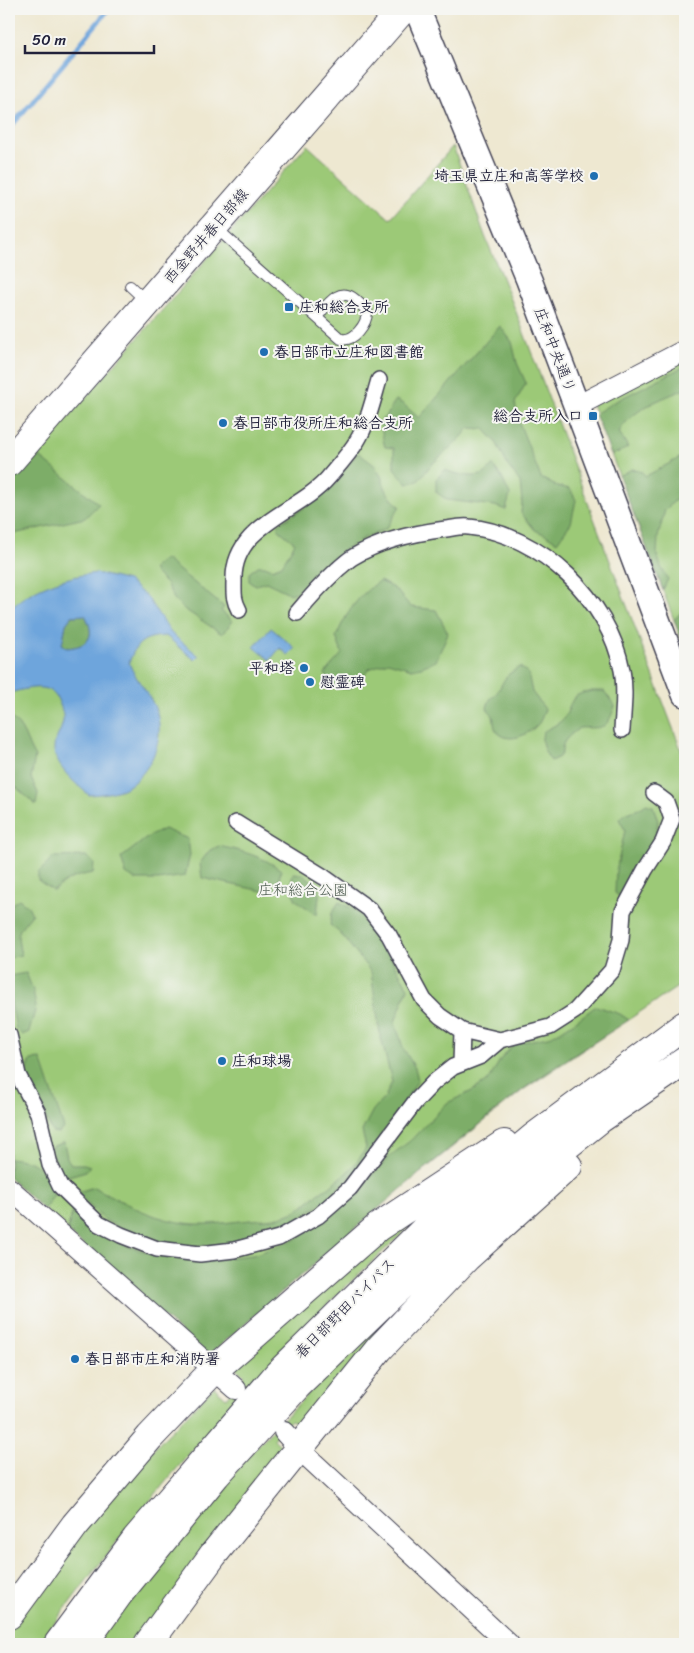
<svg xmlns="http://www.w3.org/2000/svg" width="694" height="1653" font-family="Sriracha,'Klee One',sans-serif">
<rect width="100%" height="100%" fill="#f6f6f2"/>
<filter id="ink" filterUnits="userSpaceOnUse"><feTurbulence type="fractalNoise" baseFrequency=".02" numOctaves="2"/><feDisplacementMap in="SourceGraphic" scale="10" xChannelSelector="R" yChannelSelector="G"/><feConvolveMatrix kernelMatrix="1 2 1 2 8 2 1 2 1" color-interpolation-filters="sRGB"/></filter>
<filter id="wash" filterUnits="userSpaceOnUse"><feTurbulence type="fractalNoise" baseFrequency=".0096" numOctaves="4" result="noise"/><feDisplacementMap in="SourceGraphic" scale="20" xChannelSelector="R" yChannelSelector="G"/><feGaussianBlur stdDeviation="1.12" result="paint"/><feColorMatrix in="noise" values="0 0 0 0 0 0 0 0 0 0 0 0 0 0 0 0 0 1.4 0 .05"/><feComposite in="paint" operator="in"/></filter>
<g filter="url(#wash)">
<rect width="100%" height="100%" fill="#eee8d1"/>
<path fill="#9cc977" stroke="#5f7659" d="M307,145L390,219L453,146L485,236L515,309L685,760V982L523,1090L378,1207L208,1356L9,1177V485Z
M685,356V649L592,404Z
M568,1157L303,1431L291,1420L274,1439L286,1451L138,1644H96L125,1604L257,1446L419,1281Z
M431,1207C368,1265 304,1324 247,1388C173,1470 104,1555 39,1644H9V1628L49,1572L114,1490L214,1387L226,1398L244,1376L233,1365L402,1222Z"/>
<path fill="#7dad68" stroke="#506852" d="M500,326L512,342L517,363L526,383L515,403L520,425L541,478L556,486L570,489L576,500L571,523L557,542L546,535L535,530L521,513L522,502L520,482L508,466L496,442L484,429L469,428L461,438L431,465L418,481L407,484L394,468V448L385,447C382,438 383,430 379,422L388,414L391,407L396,400L403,404L419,418Z
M685,366V389C661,399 632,409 619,432L628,447L622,451L611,455L595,414L612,403Z
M358,453L377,467L376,469C382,476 382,479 385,487C388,495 393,501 400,506L386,529L364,538L342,551L302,590L291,594L266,582L256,585L249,581V573L258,566H265L272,569L282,565L295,543L279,530L277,525L304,508L329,488Z
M36,454L99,504L85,518L9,535V485Z
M685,455V491L665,510L658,537L657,554L661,567L668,579L663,590L619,476L632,469L642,472L646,476Z
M493,465L502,478L510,495L506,510L495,506L447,500L436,492V479L445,470C455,474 474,479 484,474C487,472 491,468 493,465Z
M165,559L224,607L221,611L233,621L222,634L184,609L174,599L167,585L153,571L155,566Z
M380,581L395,589L411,607L436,610L448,633L436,661L421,667L412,669L388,662L369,669L359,681L349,689L334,687L325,674C330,665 337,661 342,653L336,637C347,612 357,596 380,581Z
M685,608V649L674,620Z
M85,615C96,636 90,646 67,648L62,644L66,624L72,616Z
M520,667L528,673L532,692L545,709C543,713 542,719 539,723C531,733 513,743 501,735C491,729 496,721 492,714C490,712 488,710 487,708C490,695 493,699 498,691C506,677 505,675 520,667Z
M592,691H604L615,706C606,732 603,727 579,728C571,735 561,740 562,752L559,757L551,761C544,751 540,744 543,732C549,728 559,724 563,719C575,703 566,695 592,691Z
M9,717C25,725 26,744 35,757L31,778L38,793L36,805L9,781Z
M646,804L653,806L658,821L656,837L646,858L632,875L620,897L615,893L616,871L625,830L619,819C628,808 635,814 646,804Z
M164,829L188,839L190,855L185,876L158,880H136L126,874L121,858L148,837Z
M219,846C241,851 263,856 281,870L277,890L262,891L202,878L200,863L210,850Z
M86,856L94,863L93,873C74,876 68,879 53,891L38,880V873L54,857Z
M293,873L303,874L320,887L317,915L296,900L290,887Z
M19,899L28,906L32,914C17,932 16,931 21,955L9,958V909L13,903Z
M339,902L359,912L376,932L408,988L395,1022L403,1048L415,1068L418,1080L374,1151L330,1198L282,1229L251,1239L217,1245L185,1246L154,1240L126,1231L105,1220L81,1198L78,1192L94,1187C121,1201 148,1217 179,1222C203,1227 227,1222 251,1220C264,1219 276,1219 289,1214C298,1211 306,1203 314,1197C336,1182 353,1171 366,1148L362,1131L373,1110L385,1097L392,1082L380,1034L371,972L340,933L330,925L332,913Z
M26,973L33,990L36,1007L29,1032L22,1035L16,1029L11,1002L9,976Z
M596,1006L620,1014L629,1020C594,1043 554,1066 521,1091C413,1175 312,1267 208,1356L67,1231L72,1213L80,1214L101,1231L129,1247L165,1257L200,1260L253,1255L292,1241L316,1226L363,1185L390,1156L410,1141L447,1103L472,1091L489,1080L500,1060L514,1044L552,1036L576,1021Z
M41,1059L64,1128L58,1133L52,1132L26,1074L31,1060Z
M64,1142L67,1158L71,1164H84L90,1166L86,1171L65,1177L57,1169L51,1147Z
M9,1158C38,1161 45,1167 54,1195L44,1210L9,1177Z"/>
<path fill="#6ea5dc" stroke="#48648c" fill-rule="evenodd" d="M96,573L128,581L147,597L171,633L199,656L195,660L166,636C144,637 136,642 129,663C136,681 151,694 157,713C165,740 150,773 127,787C115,793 102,794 89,795C76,784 63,773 56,758C50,744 59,737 62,725C65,717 62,710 59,702C50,680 27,689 9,693V609C33,587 64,577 96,573ZM85,615C96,636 90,646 67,648L62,644L66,624L72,616Z
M271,628L295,648L288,655L280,648L270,660L254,647Z"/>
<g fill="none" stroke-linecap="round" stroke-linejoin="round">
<path stroke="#6ea5dc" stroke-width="5" d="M9,129L109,9"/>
</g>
</g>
<g filter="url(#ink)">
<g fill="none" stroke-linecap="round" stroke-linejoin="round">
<defs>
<path id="service" d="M215,227L341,339C354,342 367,324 367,312C364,307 360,304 356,300C339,285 327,305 317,317
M130,286L147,302"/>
<path id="pedestrian" d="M239,610C233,599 234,593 234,581C232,525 299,512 328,478C338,466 349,454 357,441C368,423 373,400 379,380
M297,613C310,597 323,583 338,569C343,565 348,560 353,557C381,540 414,533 446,529C453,528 462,526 469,527C541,534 609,600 622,670C626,690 623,710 622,730
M236,823L324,877L369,909L389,935L424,1000L440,1016L462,1031
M9,1035L18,1075L38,1113L50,1165L60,1186L99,1224L121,1235L157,1249L200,1254L234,1250L279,1238L318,1216L350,1188L415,1102L434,1082L453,1067L481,1056L500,1040L462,1031L461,1064
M500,1040L550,1027L575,1011L612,970L621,940L623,911L645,870L663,842L672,819L666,802L654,793"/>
<path id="minor" d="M577,406L685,350
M9,1188L236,1389
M284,1432L299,1449L509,1644"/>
<path id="tertiary" d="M417,9L529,280L685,694"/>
<path id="secondary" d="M9,462L403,9"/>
<path id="trunk" d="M9,1615L75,1525L150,1437L214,1370L378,1227L504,1144
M58,1644L136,1539L278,1374L428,1226L534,1137L685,1025
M83,1644L118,1595L216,1475L297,1386L446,1242L600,1119L685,1061
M148,1644L213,1555L379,1349L467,1257L568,1166"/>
</defs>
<use href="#service" stroke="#414052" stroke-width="12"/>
<use href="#pedestrian" stroke="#414052" stroke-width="18"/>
<use href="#minor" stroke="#414052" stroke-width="22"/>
<use href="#tertiary" stroke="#414052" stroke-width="28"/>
<use href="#secondary" stroke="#414052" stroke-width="30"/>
<use href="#trunk" stroke="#414052" stroke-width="30"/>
<use href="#service" stroke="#fff" stroke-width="10"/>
<use href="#pedestrian" stroke="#fff" stroke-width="15"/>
<use href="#minor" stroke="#fff" stroke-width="20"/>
<use href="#tertiary" stroke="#fff" stroke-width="25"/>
<use href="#secondary" stroke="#fff" stroke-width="28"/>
<use href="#trunk" stroke="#fff" stroke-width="28"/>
</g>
</g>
<g fill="#1f6fb2" stroke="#f6f6f2" stroke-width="2">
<circle cx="594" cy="176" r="5"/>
<rect x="284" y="302" width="10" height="10" rx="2.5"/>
<circle cx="264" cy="352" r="5"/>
<rect x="588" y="411" width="10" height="10" rx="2.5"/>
<circle cx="223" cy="423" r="5"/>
<circle cx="304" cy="668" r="5"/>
<circle cx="310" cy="682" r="5"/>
<circle cx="222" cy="1061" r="5"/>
<circle cx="75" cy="1359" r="5"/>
</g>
<g text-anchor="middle" stroke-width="4" stroke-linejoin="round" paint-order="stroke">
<g font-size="15" font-weight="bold" fill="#22223b" stroke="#f6f6f2" text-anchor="start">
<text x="584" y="181" text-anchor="end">埼玉県立庄和高等学校</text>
<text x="299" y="312">庄和総合支所</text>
<text x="274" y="357">春日部市立庄和図書館</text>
<text x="583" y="421" text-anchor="end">総合支所入口</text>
<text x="233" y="428">春日部市役所庄和総合支所</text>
<text x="294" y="673" text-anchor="end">平和塔</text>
<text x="320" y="687">慰霊碑</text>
<text x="232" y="1066">庄和球場</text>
<text x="85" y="1364">春日部市庄和消防署</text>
</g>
<g font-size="15" fill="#22223b" stroke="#f6f6f2">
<text transform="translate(206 236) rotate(-49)" y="5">西金野井春日部線</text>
<text transform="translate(555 350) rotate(69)" y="5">庄和中央通り</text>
<text transform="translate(345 1308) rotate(-45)" y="5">春日部野田バイパス</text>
</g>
<g font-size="15" fill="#4d5c50" stroke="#f6f6f2">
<text x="303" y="895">庄和総合公園</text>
</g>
</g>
<rect width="694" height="1653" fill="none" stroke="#f6f6f2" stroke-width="30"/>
<path d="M25 45v8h129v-8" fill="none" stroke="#22223b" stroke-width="2.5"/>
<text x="32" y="45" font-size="15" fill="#22223b" stroke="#f6f6f2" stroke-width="4" paint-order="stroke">50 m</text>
</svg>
